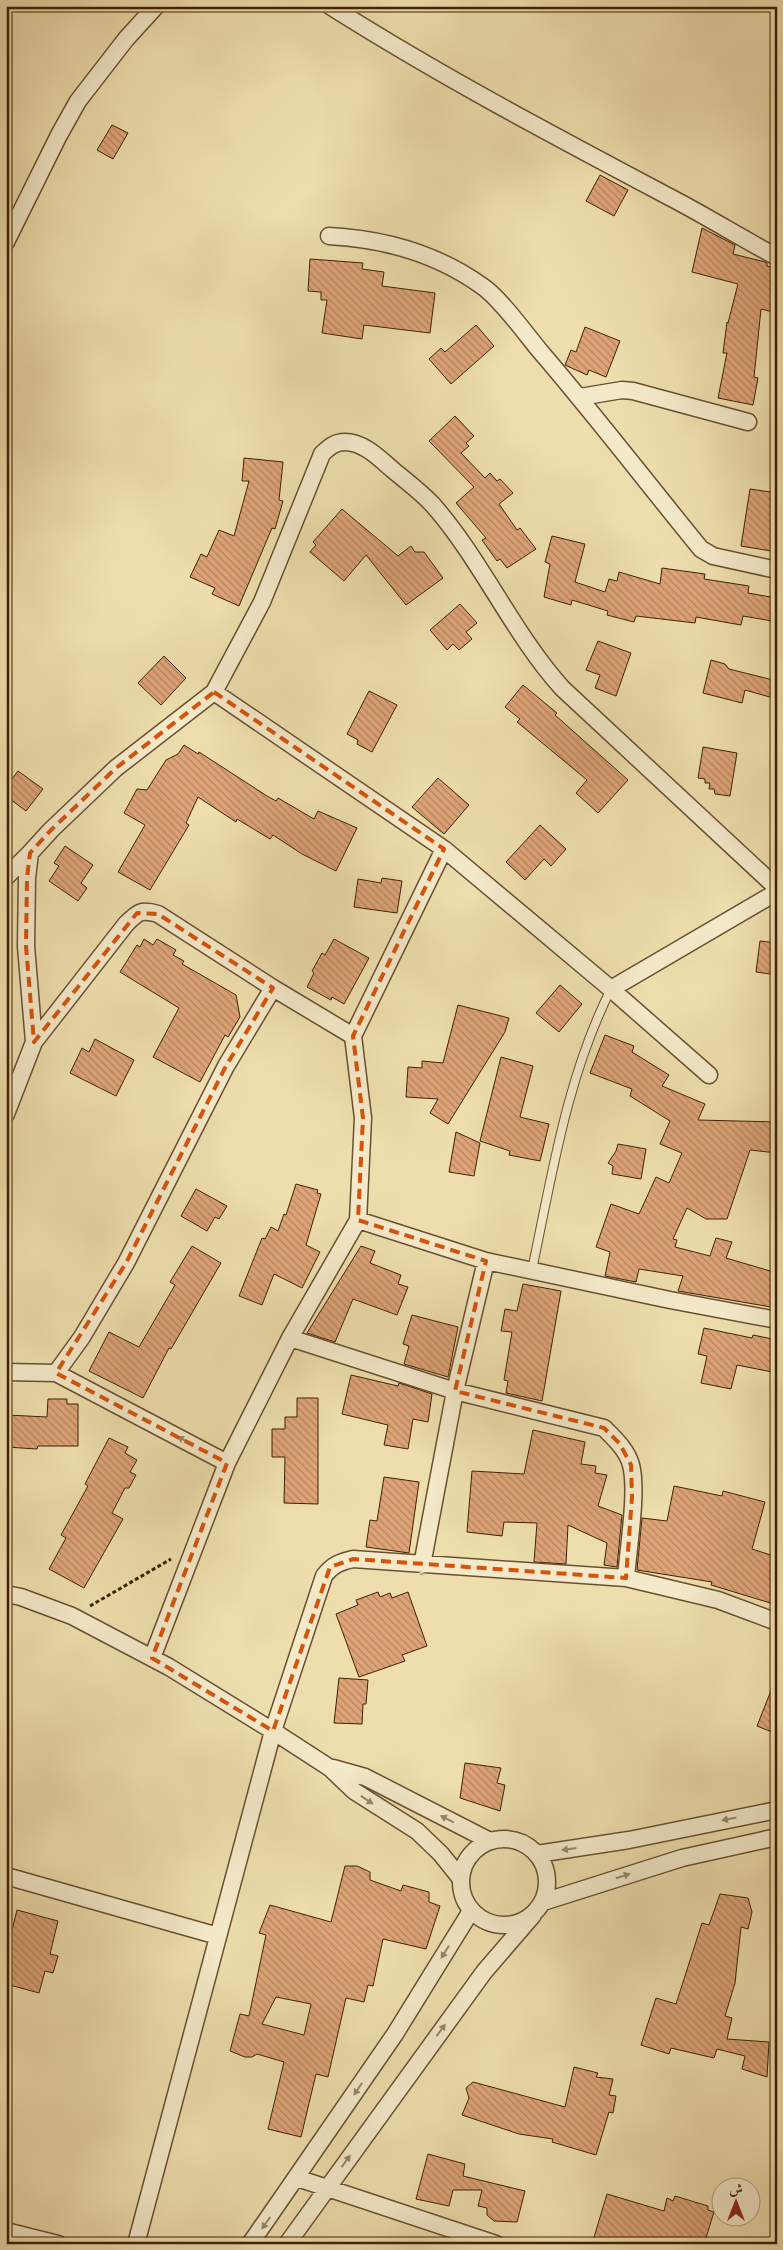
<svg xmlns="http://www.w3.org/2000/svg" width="783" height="2250" font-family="'Libre Caslon Text',Amiri,serif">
<defs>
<pattern id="building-back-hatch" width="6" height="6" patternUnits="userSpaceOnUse" patternTransform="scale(1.25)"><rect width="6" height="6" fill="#dea477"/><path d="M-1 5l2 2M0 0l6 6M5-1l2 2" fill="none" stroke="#b58560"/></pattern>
</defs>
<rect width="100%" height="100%" fill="#eedead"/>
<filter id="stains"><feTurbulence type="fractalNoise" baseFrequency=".004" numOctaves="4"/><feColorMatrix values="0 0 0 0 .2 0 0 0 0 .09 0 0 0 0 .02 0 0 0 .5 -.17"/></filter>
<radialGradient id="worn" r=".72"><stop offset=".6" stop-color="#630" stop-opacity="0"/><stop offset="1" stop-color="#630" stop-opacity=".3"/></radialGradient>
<path fill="url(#building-back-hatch)" stroke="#3e2105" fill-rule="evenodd" d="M112,125L128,133L113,159L97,150Z
M600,175L628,190L614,216L586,201Z
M702,228L735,245L733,254L765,262L767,263V266L777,269V313L761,309L754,377L758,378L753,405L718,398L727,353H723L727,322L728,323L738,284L692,272Z
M310,259L363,263L362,269L384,272L382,286L435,293L430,333L364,325L362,339L322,333L327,300H321V292L308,291Z
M476,325L494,346L451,384L429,359L441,348L445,352Z
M585,327L620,341L606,377L589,370L587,375L565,365L571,350L576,352Z
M455,416L474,436L466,443L469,446L461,453L485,478L490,473L497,481L500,479L513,493L499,504L517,530L520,528L536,549L507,568L500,559L497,561L482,540L486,538L456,503L474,487L429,441Z
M244,458L283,462L279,500L283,501L275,529L272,528L239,606L212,594L215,588L190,577L201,554L207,557L219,530L234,536L249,481H242Z
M750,489L777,493V552L741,546Z
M342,509L398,556L411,546L415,552H424L443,578L406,605L366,555L344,581L310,552L316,545L313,542Z
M552,536L585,544L575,582L605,592L609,579L617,581L619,572L660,584L662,568L705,574L704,579L749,586L748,593L776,598L772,621L743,616L741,625L696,617L695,623L636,616L634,622L607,615L608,611L572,600L571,605L544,597L550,564L545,562Z
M460,604L477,623L466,632L472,639L459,650L453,644L447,650L430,630Z
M598,641L631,653L616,696L595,688L600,675L586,670Z
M164,656L186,678L161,705L138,683Z
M711,660L725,664L729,669L777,681V699L745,690L742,703L703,693Z
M523,685L557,713L555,715L628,780L598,813L576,793L587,780L517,722L520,719L505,707Z
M369,691L397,705L372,752L357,744L358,740L347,734Z
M184,745L198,754L199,752L267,796L276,801L278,798L314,819L318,811L357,828L336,871L302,854L273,835L270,839L237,819L236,822L198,797L186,823L189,825L150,890L118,872L145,825L124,813L137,789L147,790L166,760L178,754Z
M703,747L737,753L730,796L715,794L714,789H709L710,783H705V779L698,778Z
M18,771L43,789L26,811L6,796V787Z
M438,778L469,805L444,834L412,807Z
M540,825L566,849L551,866L544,859L525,880L506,862Z
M65,846L93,865L81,883L87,888L78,901L49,881L59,866L54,863Z
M382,878L402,881L397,913L354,907L358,879L381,883Z
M144,939L153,945L157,939L176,950L173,955L184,961L182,964L236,995L240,1017L228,1037L225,1035L200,1082L153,1057L179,1008L120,972L137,945L140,947Z
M334,939L369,958L344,1004L332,997L331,1000L307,987L314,973L312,971L322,953L325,955Z
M760,941L777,943V975L756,972Z
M560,985L582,1004L559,1032L536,1013Z
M458,1005L509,1018L505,1032L448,1124L430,1113L438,1099L406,1097L408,1067L422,1068V1061L443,1063Z
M605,1035L634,1046L632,1052L669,1075L662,1086L705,1104L698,1120L777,1122V1153L750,1150L727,1219H706L687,1208L673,1239L677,1240L675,1247L710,1256L716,1238L732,1242L726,1258L777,1273V1308L678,1291L683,1276L639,1269L636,1282L605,1276L610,1252L596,1247L611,1204L639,1214L656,1177L669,1183L682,1153L660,1144L670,1121L630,1096L632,1089L590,1073Z
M95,1039L134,1060L116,1096L70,1073L82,1048L89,1052Z
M501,1057L533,1066L520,1117L549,1124L540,1161L509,1155L510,1151L480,1141Z
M456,1132L480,1143L474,1176L449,1172Z
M618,1144L646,1149L641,1179L612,1174L613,1166L608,1163L616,1151Z
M296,1184L318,1190L317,1193L321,1194L306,1245L320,1252L302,1288L274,1274L262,1305L239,1296L262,1238L265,1239L271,1227L278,1231L284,1214L286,1215Z
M196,1189L227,1206L219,1219L215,1217L207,1231L181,1216Z
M192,1246L221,1263L171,1349L169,1348L143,1398L89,1371L109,1332L139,1347L175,1285L170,1282Z
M361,1246L375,1251L370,1263L401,1275L398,1284L408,1287L397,1315L353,1299L335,1342L307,1333Z
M523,1284L561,1291L542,1401L506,1393L508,1381L504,1380L512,1332L501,1331L505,1309L517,1311Z
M412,1315L458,1327L448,1377L404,1364L409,1346L403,1344Z
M704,1328L752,1338L753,1335L777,1340V1373L737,1365L731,1389L701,1383L707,1356L698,1354Z
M351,1375L398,1386L399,1383L432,1394L428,1422L413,1419L408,1449L384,1445L388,1425L342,1414Z
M297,1398H318V1504L284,1503L285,1457H272V1429H285V1417H297Z
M48,1399H67V1404H78V1446H38L37,1449L6,1447L7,1415L47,1417Z
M533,1430L585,1442L581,1464L596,1466L595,1473L607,1475L598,1506L622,1515L617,1567L604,1565L607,1543L568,1525L566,1564L534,1562L537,1523L504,1522L502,1536L467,1532L472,1471L524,1474Z
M109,1438L128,1447L125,1453L137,1460L130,1472L136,1475L129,1488H125L112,1513L123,1519L84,1588L49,1569L66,1538L61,1535L88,1486L85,1484Z
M384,1477L419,1482L409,1553L366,1547L370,1520L377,1521Z
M674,1486L722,1496L723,1491L765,1502L752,1549L777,1557V1605L711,1585L712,1582L637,1570L642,1518L667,1521Z
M378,1592L380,1597L390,1593L392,1598L408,1592L427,1646L402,1655L405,1661L359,1677L336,1614L358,1605L356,1600Z
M339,1678L368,1680L366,1704H363L362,1724L334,1723Z
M776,1678L777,1679V1734L757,1726Z
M465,1763L501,1768L497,1783L505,1785L500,1811L460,1798Z
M345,1866H357L370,1872V1880L401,1891L403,1885L429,1892V1902L440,1906L426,1949L383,1939L373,1986L368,1985L364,2002L346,1998L328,2077L316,2074L301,2137L268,2129L284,2062L257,2054L252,2057H245L230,2051L240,2014L249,2016L266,1935L259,1933L270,1905L331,1922ZM276,1997L311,2004L304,2035L262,2024Z
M720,1894L748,1898L752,1912L748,1929L741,1927L735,1983L725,2016L732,2018L727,2039L769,2042L767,2077L742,2069L745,2056L717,2049L714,2058L671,2048L669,2054L641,2045L656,1998L676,2004L702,1923L709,1925Z
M17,1910L58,1921L50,1954L58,1956L53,1973L45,1971L39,1993L6,1984V1954Z
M574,2067L598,2073L596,2077L613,2079L609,2095L616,2096L613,2113L609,2112L596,2155L552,2142L553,2139L519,2134L462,2115L469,2098L466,2088L473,2082L565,2107Z
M428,2154L465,2164L463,2176L525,2191L517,2222L494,2221L487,2215V2208L478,2206L482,2190H453L449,2206L416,2199Z
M607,2194L664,2211L667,2198L673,2201L675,2196L708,2206V2210L714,2212L704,2244H592Z"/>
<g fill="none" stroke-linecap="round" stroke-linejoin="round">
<defs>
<path id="service" d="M532,1270C552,1175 567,1076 611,989"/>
<path id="minor" d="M330,6C442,77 560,139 677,201C711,219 743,239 777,257
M329,236C385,239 436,253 482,286C500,298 525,333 540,351C595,415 647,483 701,549L713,556L777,570
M6,242L59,135L78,101L126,39L156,6
M580,397L622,390L633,391L748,422
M214,692L444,849L611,989L709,1075
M6,877L30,853
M611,989L777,892
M34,1042L26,946L27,878L30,853L51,830L116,768L214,692L262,602L322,454C329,447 335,442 345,442C364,442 380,459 393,470C406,481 421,492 433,505C482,561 512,632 562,688L777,888
M6,1114L34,1042L126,924C138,912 141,909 158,914L273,988L353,1036
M358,1220L486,1261L670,1300L777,1320
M290,1338L455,1391L604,1428C615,1439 627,1450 631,1465C638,1491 628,1549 626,1578
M6,1372L56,1373L82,1337L126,1263L226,1066L273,988
M56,1373L227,1463
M422,1565L455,1391L486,1261
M6,1594L21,1597L72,1616L169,1667L273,1731L330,1768L354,1791L417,1831L441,1854L461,1879
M152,1658L227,1463L290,1338L358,1220L363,1118L353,1036L444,849
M333,1768L365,1777L490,1841
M461 1882a43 43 0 1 1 86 0a43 43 0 1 1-86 0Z
M537,1854L629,1840L777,1810
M6,1876L218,1936
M543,1902L682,1858L777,1837
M297,2178L496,2244
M6,2231L58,2244
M136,2244L273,1731L324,1576C332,1565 340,1562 353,1559L626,1578L718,1600L777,1622
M250,2244L395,2034L471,1911
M287,2244L484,1972L533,1915"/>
</defs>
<use href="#service" stroke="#6a502f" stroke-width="10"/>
<use href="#minor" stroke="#6a502f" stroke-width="19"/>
<path stroke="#3e2105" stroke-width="3" stroke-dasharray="4 2.5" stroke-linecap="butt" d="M90,1606L171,1559"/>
<use href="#service" stroke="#f4eaca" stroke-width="8"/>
<use href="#minor" stroke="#f4eaca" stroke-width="16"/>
</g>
<defs><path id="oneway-solid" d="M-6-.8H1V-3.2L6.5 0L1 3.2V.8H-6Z" transform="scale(1.25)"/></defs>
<g fill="#998668">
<use href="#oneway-solid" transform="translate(184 1440) rotate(-152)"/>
<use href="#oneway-solid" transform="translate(367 1800) rotate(34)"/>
<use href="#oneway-solid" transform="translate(447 1819) rotate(-153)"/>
<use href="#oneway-solid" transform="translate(729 1819) rotate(169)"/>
<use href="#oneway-solid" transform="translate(569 1849) rotate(172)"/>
<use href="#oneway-solid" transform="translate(623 1876) rotate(-18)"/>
<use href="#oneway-solid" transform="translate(445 1952) rotate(122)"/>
<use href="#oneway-solid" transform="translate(441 2030) rotate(-54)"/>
<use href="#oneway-solid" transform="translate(358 2089) rotate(124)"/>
<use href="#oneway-solid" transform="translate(346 2161) rotate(-54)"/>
<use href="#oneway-solid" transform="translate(266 2223) rotate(125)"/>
</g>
<path fill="none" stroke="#d7530b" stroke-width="4" stroke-dasharray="10 6" stroke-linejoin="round" d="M214,692L444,849L353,1036L363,1118L358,1220L486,1261L455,1391L604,1428L620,1444L631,1465L632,1497L626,1578L353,1559L330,1567L273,1731L152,1658L227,1463L56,1373L126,1263L226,1066L273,988L158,914L137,913L34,1042L26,946L27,878L30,853L51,830L116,768Z"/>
<rect width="783" height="2250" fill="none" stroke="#eedead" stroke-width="25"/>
<rect x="8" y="8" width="768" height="2235" fill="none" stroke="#3e2105" stroke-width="2.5"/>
<rect x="12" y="12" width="758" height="2225" fill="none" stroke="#3e2105"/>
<g transform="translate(736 2202)"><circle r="24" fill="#f4eaca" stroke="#ab9a7b"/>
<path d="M0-4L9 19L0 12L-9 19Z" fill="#8f2418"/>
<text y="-8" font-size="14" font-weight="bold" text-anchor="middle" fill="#3e2105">ش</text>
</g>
<rect width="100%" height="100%" filter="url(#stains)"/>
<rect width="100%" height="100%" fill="url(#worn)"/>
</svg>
